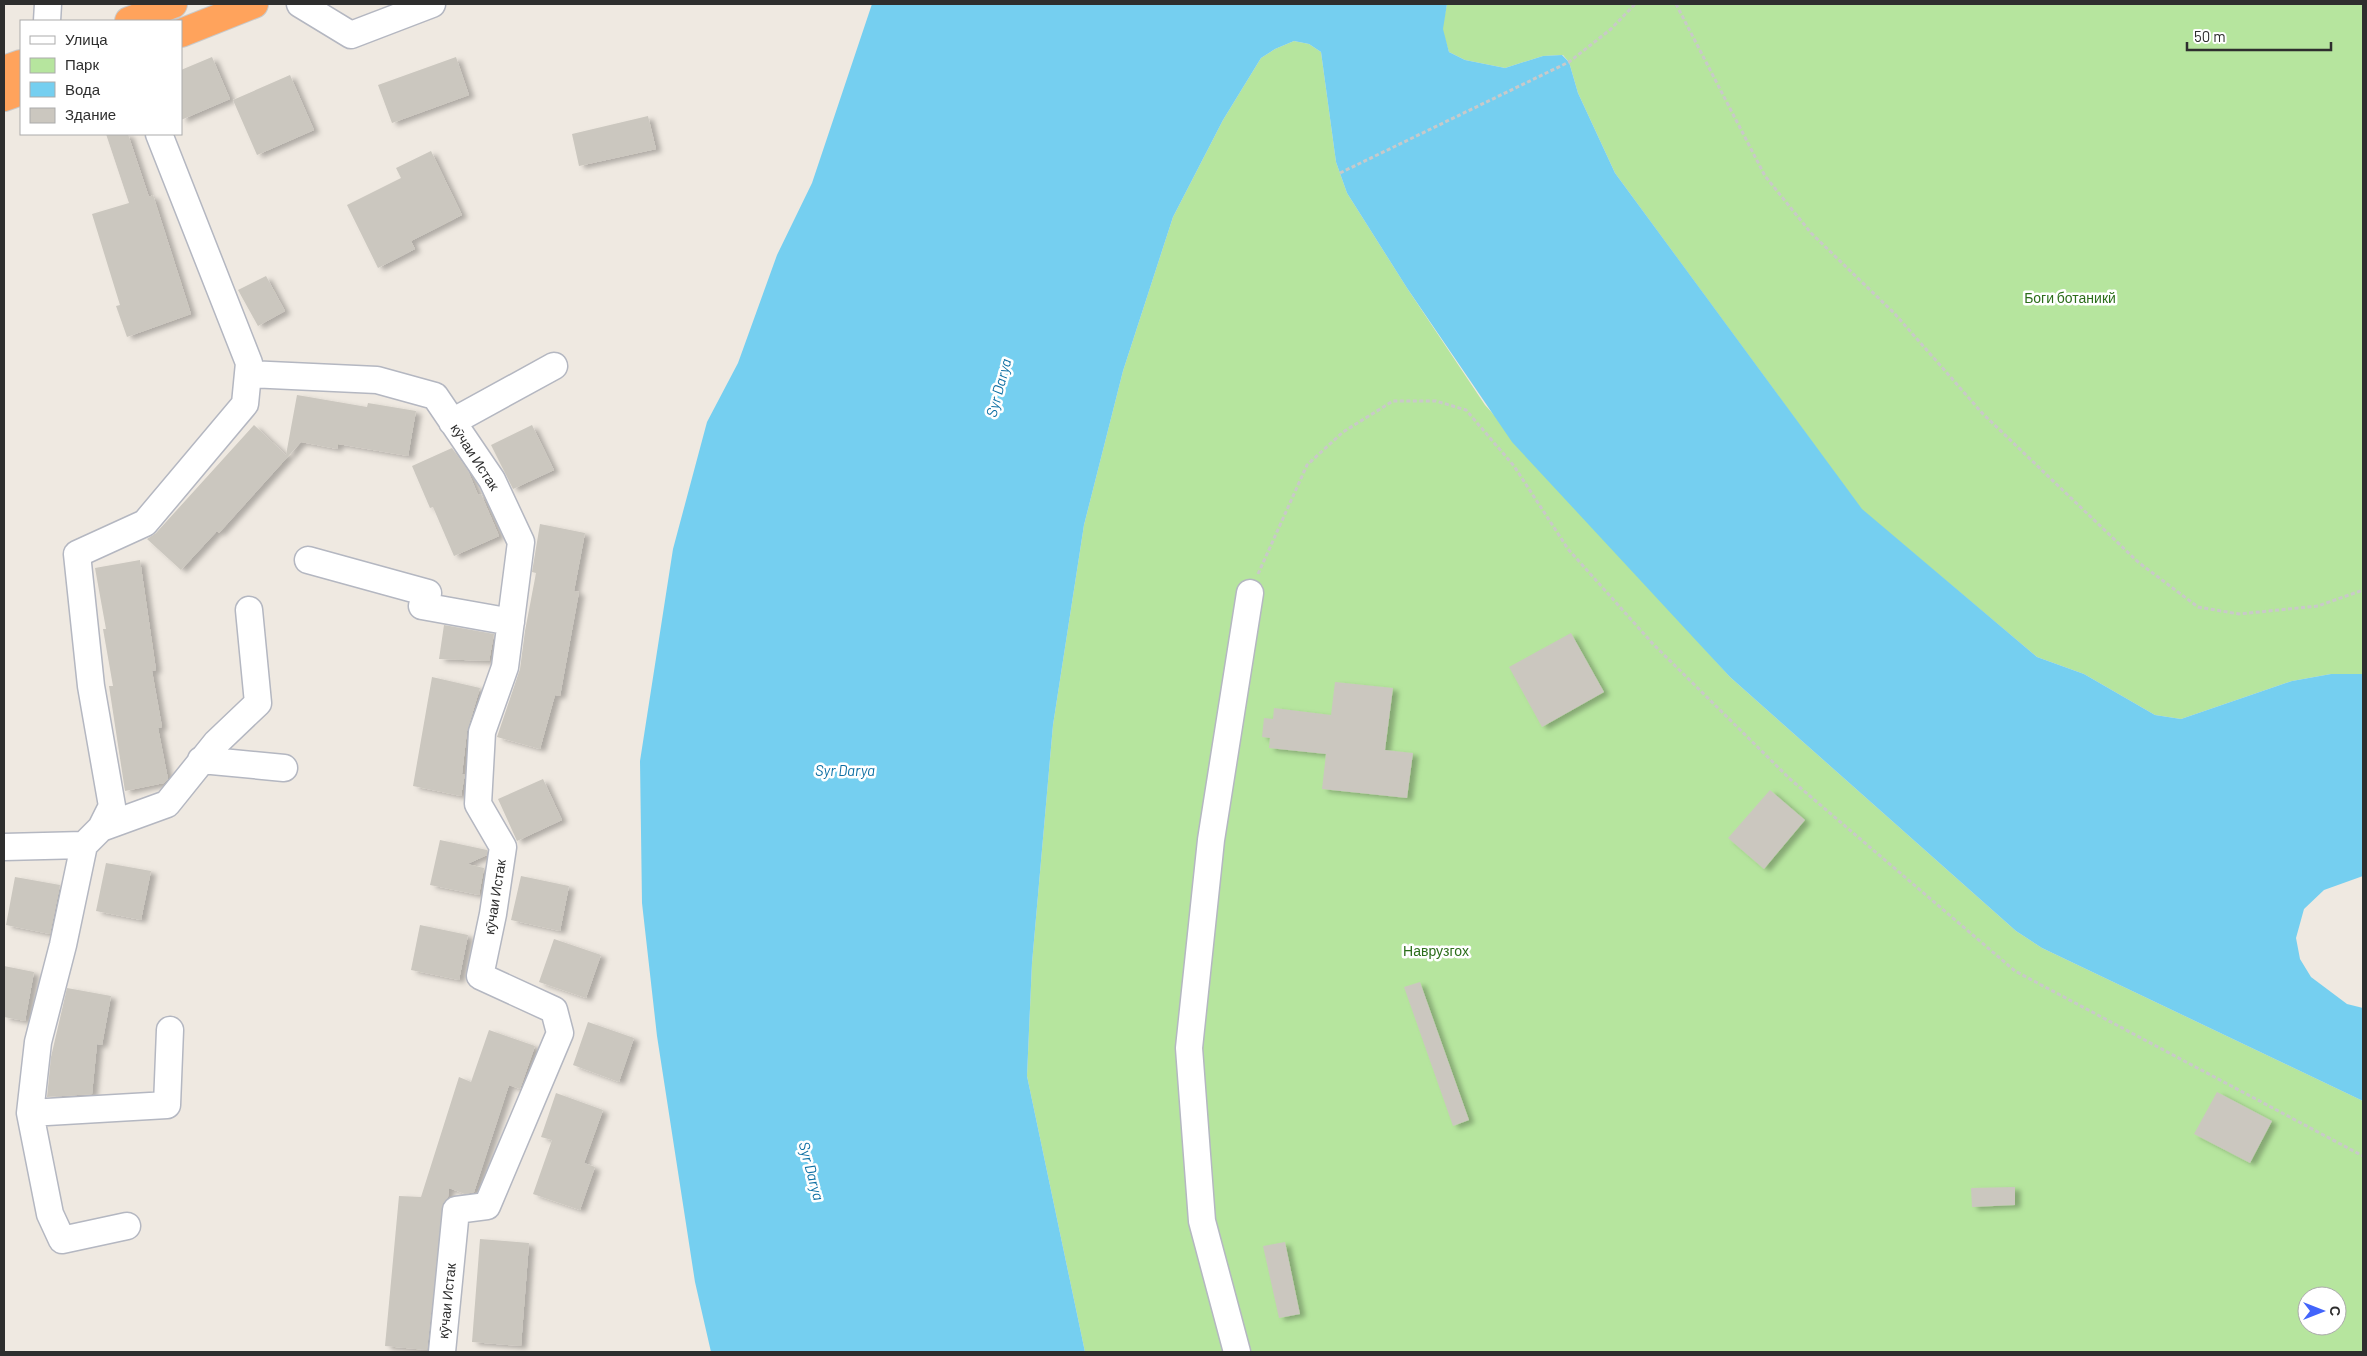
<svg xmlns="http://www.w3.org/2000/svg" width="2367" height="1356" font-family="Barlow,sans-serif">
<defs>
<filter id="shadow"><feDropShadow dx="5.5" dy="3" stdDeviation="2.5" flood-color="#0004"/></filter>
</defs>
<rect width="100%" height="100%" fill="#efe9e1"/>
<path fill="#b6e59e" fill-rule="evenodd" d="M1447,4H2363V674H2331L2292,681L2181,719L2155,715L2084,674L2037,657L1862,510L1615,173L1578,93L1569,62L1563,55L1543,56L1505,68L1465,60L1449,52L1442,29Z
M1294,41L1309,44L1321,52L1336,162L1347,193L1407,288L1485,405L1730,677L2016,931L2042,948L2363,1101V1352H1085L1027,1076L1032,963L1053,725L1084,525L1123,371L1173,217L1223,120L1261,58L1275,49ZM2307,1296H2337V1326H2307Z"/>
<path fill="#75cff0" d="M872,4H1447L1443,29L1449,52L1465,60L1505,68L1543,56L1562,55L1569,62L1578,93L1615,173L1862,509L2037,657L2084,674L2155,715L2181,719L2292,681L2331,674H2363V876L2324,890L2304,909L2296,938L2300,959L2311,977L2347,1004L2363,1008V1101L2042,948L2016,931L1730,677L1512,442L1407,288L1347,193L1336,162L1321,52L1309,44L1294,41L1275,49L1261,58L1223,120L1173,217L1123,371L1084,525L1053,725L1032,963L1027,1076L1085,1352H711L695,1282L657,1036L642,903L640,761L673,549L707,422L738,363L777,255L812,183Z"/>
<path fill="#cbc7bf" filter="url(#shadow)" d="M212,57L230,99L181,120V70Z
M456,57L469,95L392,123L378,85Z
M290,75L314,130L257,155L233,100Z
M648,116L656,149L579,166L572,134Z
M106,134H128L149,197L153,195L191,314L127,337L116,306L120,305L92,214L129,203Z
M431,151L462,215L411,241L415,249L378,268L347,205L401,178L396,168Z
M266,276L285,311L258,326L238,290Z
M297,395L367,407L368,403L416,411L408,456L338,444L337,449L301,442L219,533L217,531L181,570L147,539L156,533L254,425L286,455Z
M532,425L554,470L513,489L491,445Z
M452,448L468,471L478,495L481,494L499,536L454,556L433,507L430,508L412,466Z
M540,524L585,533L574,591L579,592L560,696L555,695L540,749L497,737L520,669L525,631L536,573L532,572Z
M140,560L156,670L152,671L162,727L158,728L168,779L164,783L125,791L109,686H113L103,629H106L95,568Z
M444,625L494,634L489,661L439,659Z
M1571,633L1604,692L1542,727L1509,667Z
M432,677L480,688L467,731L462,774L465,775L464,779L461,796L413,786Z
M1335,682L1393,688L1385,750L1413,753L1407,798L1322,789L1326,754L1269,748L1270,738L1262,737L1264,718L1273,719L1274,708L1331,715Z
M543,779L562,820L517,841L498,799Z
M1770,790L1805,820L1764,869L1728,838Z
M440,840L487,850V855L467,864L484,868L479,895L430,885Z
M106,863L151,871L141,920L96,911Z
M521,876L569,886L560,931L511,920Z
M15,877L60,885L50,934L6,925Z
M420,925L468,935L459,980L411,970Z
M554,939L601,955L586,998L539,982Z
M4,966L34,972L25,1021L4,1017Z
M1420,982L1469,1120L1453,1126L1404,987Z
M67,988L111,996L102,1045L97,1044L92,1094L47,1097L51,1057Z
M588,1022L634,1038L619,1082L573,1065Z
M489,1030L535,1046L520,1089L509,1085L474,1192L465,1194L449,1188L448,1197L443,1203L427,1350L385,1346L399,1196L421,1197L459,1077L471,1082Z
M2217,1092L2272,1121L2250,1163L2194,1134Z
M556,1093L603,1110L584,1163L595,1167L580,1210L533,1194L552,1140L541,1137Z
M2015,1187V1205L1972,1207L1971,1188Z
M480,1239L529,1243L521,1346L472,1342Z
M1285,1242L1300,1314L1279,1318L1263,1246Z"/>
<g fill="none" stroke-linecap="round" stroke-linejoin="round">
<defs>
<path id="minor" d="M300,4L351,35L432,4
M47,21L48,4
M248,374L377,380L435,396L492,480L521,542L505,667L482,732L478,804L503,847L493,914L480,976L554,1010L560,1033L487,1206L456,1210L442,1352
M452,422L554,366
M308,560L428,593L422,606L511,622
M201,760L284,768
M101,828L167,804L216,743L258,703L249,610
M4,847L84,845
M30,1113L167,1105L170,1030
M127,1226L62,1240L50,1214L30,1113L38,1042L63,945L84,845L101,828L112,806L91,686L77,554L145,523L245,404L249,363L159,134
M1237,1352L1202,1221L1189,1048L1211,840L1250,593"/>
<path id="highway" d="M129,21L173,4
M181,33L254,4
M4,70L21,64
M4,97L21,91"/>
</defs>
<use href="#minor" stroke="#b4b7c1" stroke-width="29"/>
<use href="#highway" stroke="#c9c9c9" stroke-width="30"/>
<path stroke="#c9c9c9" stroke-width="3" stroke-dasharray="4 2.5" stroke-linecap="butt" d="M1676,4L1765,176L1811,233L1895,314L1983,414L2138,562L2198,607L2239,614L2318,606L2363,590
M1340,173L1569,62L1611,29L1635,4
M1258,574L1307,465L1343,432L1393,401H1436L1466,410L1514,466L1568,549L1653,644L1790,779L2015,971L2363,1156"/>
<use href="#minor" stroke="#fff" stroke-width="26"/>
<use href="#highway" stroke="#ffa35c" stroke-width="28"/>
</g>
<g text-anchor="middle" stroke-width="5" stroke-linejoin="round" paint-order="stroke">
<g font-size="14" fill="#2c6e1b" stroke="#fff">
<text x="2070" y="303">Боги ботаникй</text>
<text x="1436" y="956">Наврузгох</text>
</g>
<g font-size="14" fill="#2e2e2e" stroke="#fff">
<text transform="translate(475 457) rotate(57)" y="5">кӯчаи Истак</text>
<text transform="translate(495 897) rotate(-81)" y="5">кӯчаи Истак</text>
<text transform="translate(447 1301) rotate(-84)" y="5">кӯчаи Истак</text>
</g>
<g font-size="15" font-style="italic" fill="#0d6fa3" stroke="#fff">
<text transform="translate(999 388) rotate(-75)" y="5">Syr Darya</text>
<text x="845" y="776">Syr Darya</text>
<text transform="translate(811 1171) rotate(75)" y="5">Syr Darya</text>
</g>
</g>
<rect width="2367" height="1356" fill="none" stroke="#2e2e2e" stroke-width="10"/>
<rect x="20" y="20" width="162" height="115" fill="#ffffff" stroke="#ababab"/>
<rect x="30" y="36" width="25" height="8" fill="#ffffff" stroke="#ababab"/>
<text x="65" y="45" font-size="15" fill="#2e2e2e">Улица</text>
<rect x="30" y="58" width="25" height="15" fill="#b6e59e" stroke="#ababab"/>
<text x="65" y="70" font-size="15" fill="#2e2e2e">Парк</text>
<rect x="30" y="82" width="25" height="15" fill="#75cff0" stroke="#ababab"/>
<text x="65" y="95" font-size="15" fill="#2e2e2e">Вода</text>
<rect x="30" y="108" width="25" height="15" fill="#cbc7bf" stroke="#ababab"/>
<text x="65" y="120" font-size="15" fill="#2e2e2e">Здание</text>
<g transform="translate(2322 1311) rotate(90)"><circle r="24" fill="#ffffff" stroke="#ababab"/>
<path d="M0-4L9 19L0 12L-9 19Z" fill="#4264fb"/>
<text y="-8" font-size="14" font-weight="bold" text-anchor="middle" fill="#2e2e2e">С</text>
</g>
<path d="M2187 42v8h144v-8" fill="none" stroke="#2e2e2e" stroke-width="2.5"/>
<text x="2194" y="42" font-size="15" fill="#2e2e2e" stroke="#ffffff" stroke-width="4" paint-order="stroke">50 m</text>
</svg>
